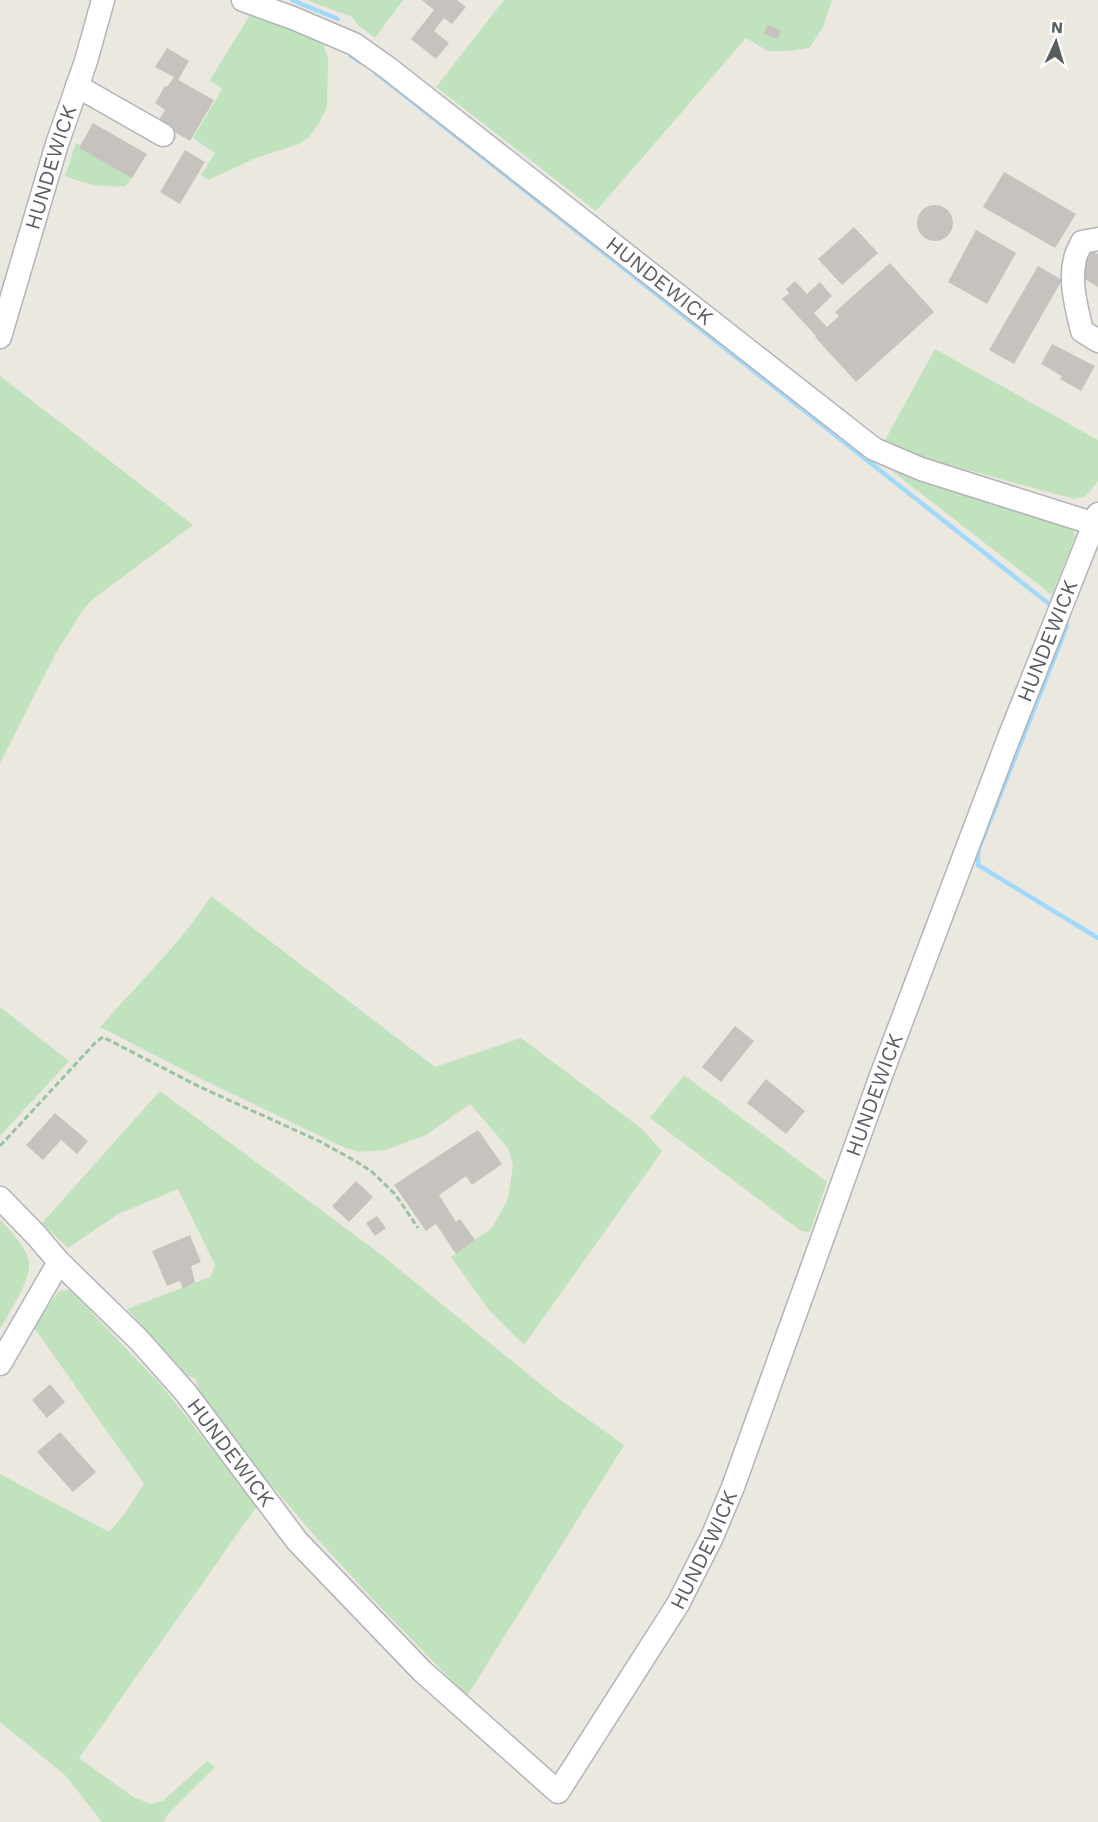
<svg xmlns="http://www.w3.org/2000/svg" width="1098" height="1822" font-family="'Work Sans',sans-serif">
<rect width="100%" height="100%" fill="#ebe8e0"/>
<path fill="#c0e2bd" d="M307,0H403L375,38L358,25L352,17Z
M504,0H832L823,27L809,48L788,51H768L746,38L596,211L436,87Z
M250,15L322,40L328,59L327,107L319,123L309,137L299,144L256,158L208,180L201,175L215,153L193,138L222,89L210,80Z
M76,143L133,177L125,186C103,188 85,184 65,176Z
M935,349L1098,440V481L1086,496L1074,499L924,458L884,442Z
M0,376L193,525L93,599L82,611L56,653L0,763Z
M892,471L1060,519L1073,530L1075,537L1052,595Z
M211,896L435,1067L521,1038L642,1129L662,1151L524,1345L489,1310L451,1257L492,1228L508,1199L513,1165L508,1148L470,1104L426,1135L386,1150L359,1152L341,1146L199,1078L100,1027C136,986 182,942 211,896Z
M0,1007L69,1061L0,1136Z
M684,1075L827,1182L810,1232L801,1231L650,1118Z
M160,1091L379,1253L555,1396L624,1445L467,1696L382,1609L321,1543L242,1451L199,1392L196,1379L188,1376L127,1309L210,1277L215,1265L178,1189L118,1214L68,1248L42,1223Z
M0,1220C10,1230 28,1249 29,1263C30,1283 9,1312 0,1329Z
M70,1290L161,1385L257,1506L79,1758L133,1797L151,1804L163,1801L207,1761L215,1767L168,1814L163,1822H102L65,1775L0,1722V1474L109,1532L125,1513L144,1484L33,1326L59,1291Z"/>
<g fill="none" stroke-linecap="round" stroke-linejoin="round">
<path stroke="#a1d9fb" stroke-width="4.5" d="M292,0L338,19
M351,56L360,62
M376,73L1048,603
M1067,626L978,851V865L1098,938"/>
</g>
<path fill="#c6c3be" d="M422,0H457L466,7L452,24L444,18L434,31L449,43L436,59L411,39L434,10Z
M767,25L781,30L778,39L764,34Z
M167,48L189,61L178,80L214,100L190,141L158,122L165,110L155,103L165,86L167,87L174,77L155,67Z
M93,123L147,154L132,178L79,148Z
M185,150L205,162L180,204L160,192Z
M1004,172L1076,214L1055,248L983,207Z
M917 223a18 18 0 1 1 36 0a18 18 0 1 1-36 0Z
M854,227L878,253L842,285L818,259Z
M976,230L1016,253L987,304L948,282Z
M1092,251L1098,254V287L1078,275Z
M890,263L934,312L856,382L815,337L816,336L782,299L789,293L786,289L795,281L807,294L820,282L832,296L814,313L827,327L839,316L835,312Z
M1038,266L1062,280L1014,364L989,350Z
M1052,344L1095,366L1081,391L1060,379L1062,376L1041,364Z
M735,1026L754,1041L721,1082L702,1067Z
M766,1079L805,1111L786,1134L747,1103Z
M55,1113L88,1141L77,1154L61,1140L43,1160L26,1145Z
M478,1130L502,1164L472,1185L466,1176L439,1195L456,1222L460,1219L475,1240L456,1254L436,1224L426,1231L394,1185Z
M356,1181L373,1197L349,1222L332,1206Z
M377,1216L386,1228L375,1236L366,1223Z
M190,1235L201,1262L191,1266L195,1282L183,1289L180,1281L167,1286L152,1251Z
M50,1384L65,1402L47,1418L32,1400Z
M60,1432L96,1472L73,1492L37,1452Z"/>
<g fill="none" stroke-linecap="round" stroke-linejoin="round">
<defs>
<g id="minor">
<path id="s1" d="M243,0L293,18L354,44L388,68L874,449L921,469L1098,525"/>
<path d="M77,86L163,135"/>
<path d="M1098,239L1082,242C1080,247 1076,253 1075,259C1069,282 1077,309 1082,331L1098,341"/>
<path id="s2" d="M0,337L57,144L86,61L103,0"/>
<path id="s3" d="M0,1198L37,1236L59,1262L139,1340L186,1393L297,1541L422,1671L558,1792L678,1604L712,1537L733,1487L882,1073L1008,740L1098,514"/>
<path d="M0,1364L59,1262"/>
</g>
</defs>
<use href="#minor" stroke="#b1b4b8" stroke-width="25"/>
<path stroke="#97c3a1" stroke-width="3" stroke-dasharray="6 3" stroke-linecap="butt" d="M0,1146L95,1043L103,1037L200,1087L319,1141L357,1162L371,1171L395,1194L418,1228"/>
<use href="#minor" stroke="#fff" stroke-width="22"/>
</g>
<g text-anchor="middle" stroke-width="5" stroke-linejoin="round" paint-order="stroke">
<g font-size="21" fill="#595d61" stroke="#fff">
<text dy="7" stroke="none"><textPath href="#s2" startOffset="177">HUNDEWICK</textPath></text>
<text dy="7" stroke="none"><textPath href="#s1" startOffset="506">HUNDEWICK</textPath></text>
<text dy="7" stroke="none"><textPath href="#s3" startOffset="2072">HUNDEWICK</textPath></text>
<text dy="7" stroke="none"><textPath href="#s3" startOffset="1586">HUNDEWICK</textPath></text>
<text dy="7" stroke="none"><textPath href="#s3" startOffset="344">HUNDEWICK</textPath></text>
<text dy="7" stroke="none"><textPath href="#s3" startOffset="1100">HUNDEWICK</textPath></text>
</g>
</g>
<g transform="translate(1056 42) rotate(4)" stroke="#ffffff" stroke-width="4.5" paint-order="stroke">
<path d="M0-4.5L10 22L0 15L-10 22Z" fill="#595d61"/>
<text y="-9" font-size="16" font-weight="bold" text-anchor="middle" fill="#595d61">N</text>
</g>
</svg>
